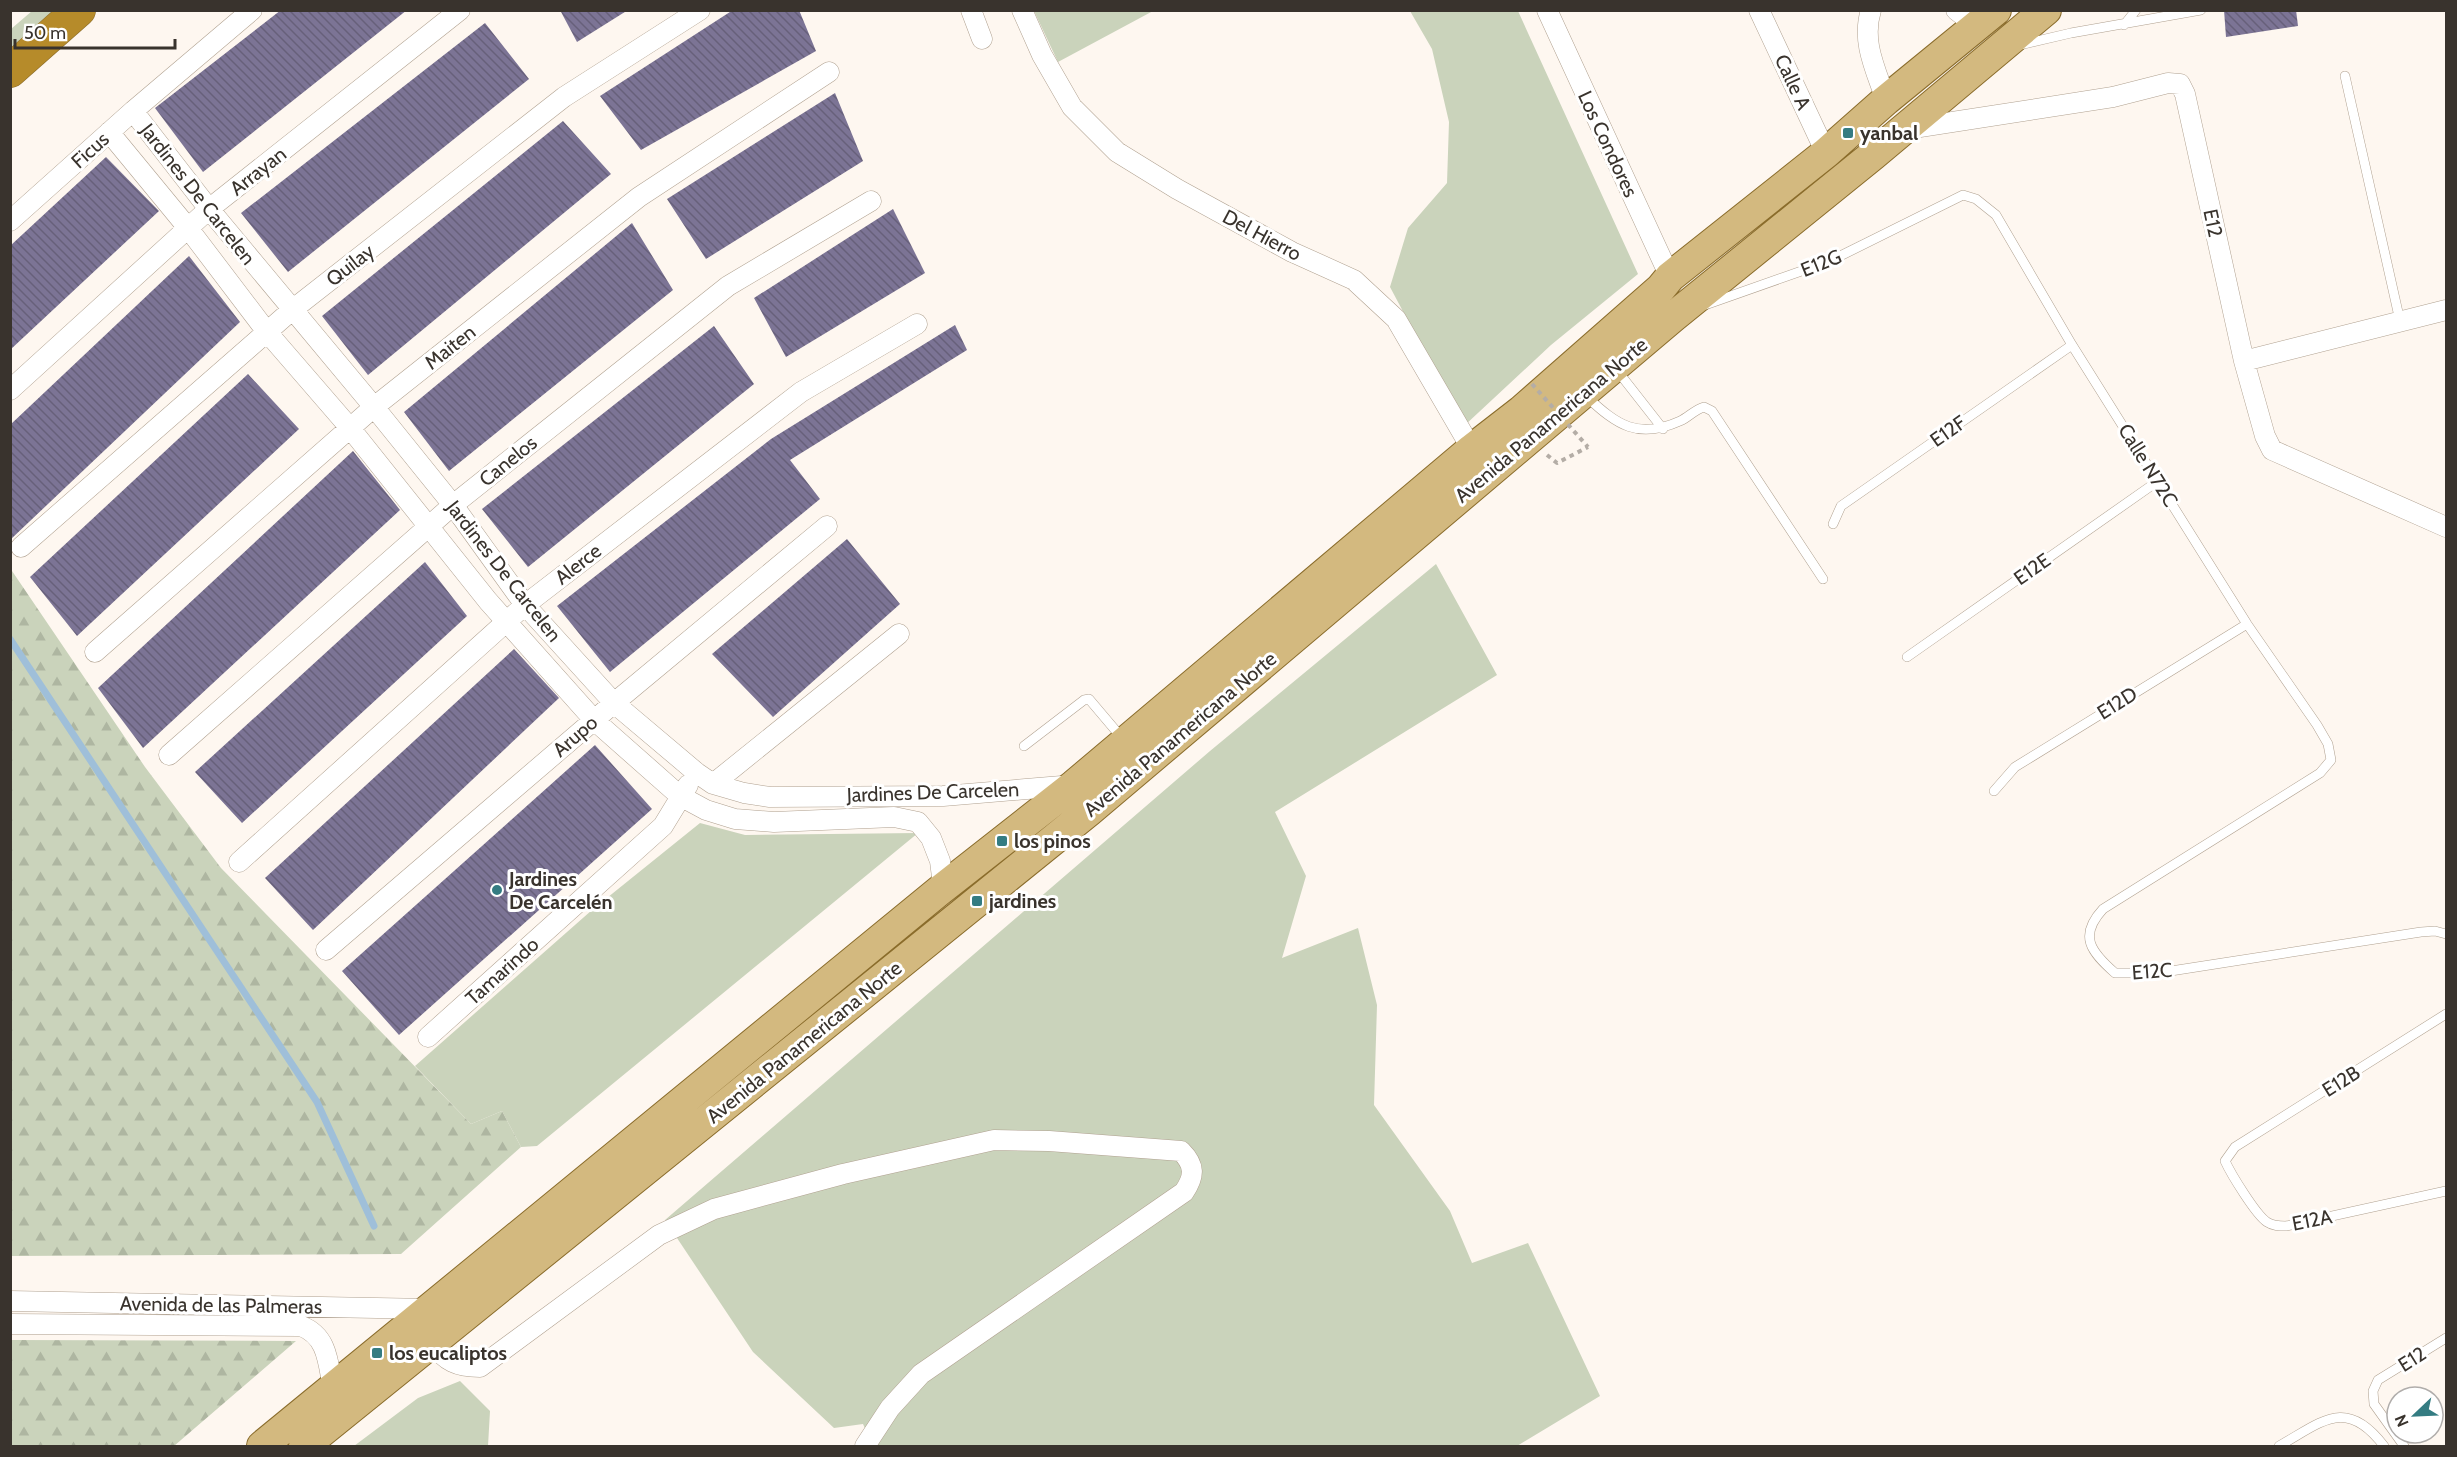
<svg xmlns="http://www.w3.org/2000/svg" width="2457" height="1457" font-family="Cabin,sans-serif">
<defs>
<pattern id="forest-firs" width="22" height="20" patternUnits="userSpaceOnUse" patternTransform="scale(1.5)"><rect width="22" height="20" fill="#cad3bb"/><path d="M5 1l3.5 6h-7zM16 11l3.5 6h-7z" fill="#aeb6a1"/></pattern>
<pattern id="building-back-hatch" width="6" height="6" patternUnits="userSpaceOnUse" patternTransform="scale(1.5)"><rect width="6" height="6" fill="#7c7495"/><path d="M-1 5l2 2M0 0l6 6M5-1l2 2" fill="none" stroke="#67607a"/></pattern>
</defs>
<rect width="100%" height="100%" fill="#fef7f0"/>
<path fill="#cad3bb" d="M32,11H53L11,48V29Z
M1034,11H1153L1058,62Z
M1410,11H1518L1638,274L1551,345L1464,426L1390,287L1408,228L1447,183L1449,122L1432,49Z
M1436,564L1497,675L1275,812L1306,876L1282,958L1358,928L1377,1005L1374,1105L1450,1211L1472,1263L1528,1243L1600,1396L1517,1446H873L863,1424L834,1428L753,1352L665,1220L1210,751Z
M700,823L745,835L918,833L537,1146L521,1147L502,1111L471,1124L415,1066L592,910Z
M460,1381L490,1411L488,1446H354L418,1398Z"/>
<path fill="url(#forest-firs)" d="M10,568L145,767L221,868L471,1124L502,1111L521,1147L401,1254L11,1256Z
M11,1340L296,1341L174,1446H11Z"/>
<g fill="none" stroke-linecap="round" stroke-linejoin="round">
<path stroke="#9fbfd9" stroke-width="7" d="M10,639L317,1102L374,1226"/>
</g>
<path fill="url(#building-back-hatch)" d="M281,10H407L203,172L155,108Z
M560,10H628L577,42Z
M733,10H799L816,51L641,150L600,96Z
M2224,10H2296L2298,26L2226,37Z
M485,23L529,79L288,272L241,213Z
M835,93L863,161L706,259L667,199Z
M563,121L611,174L368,375L322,316Z
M106,157L159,211L10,350V246Z
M893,209L925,273L786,357L754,298Z
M632,223L673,290L449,471L404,412Z
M189,256L240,322L10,540V425Z
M955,325L967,350L790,460L820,499L610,672L557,606L771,439Z
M714,326L754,384L528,567L482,509Z
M248,374L299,429L77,636L30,577Z
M353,451L400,510L143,748L98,688Z
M847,539L900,604L773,717L712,654Z
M425,562L467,616L242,823L195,772Z
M514,649L559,698L313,930L265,878Z
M595,745L652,809L399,1035L342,971Z"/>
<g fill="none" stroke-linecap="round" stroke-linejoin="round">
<defs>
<path id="lane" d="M2124,25L2136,10
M2020,45L2071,33L2201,10
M2345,76L2400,321
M1705,305L1830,261L1963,195L1976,199L1996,215L2072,345L2247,624L2317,725L2328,744L2331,760L2320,773L2103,909C2078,936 2091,952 2115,973H2158L2421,932L2435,931L2446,934
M1616,369L1663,429
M1587,397C1617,425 1638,440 1680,421C1689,417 1694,410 1704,407L1712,411L1823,579
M1833,524L1841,506L2072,345
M1907,657L2158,481
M1024,746L1084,700L1089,699L1122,738
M1994,791L2015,767L2247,624
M2446,1014L2235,1147L2225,1161C2231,1174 2256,1215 2267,1222C2273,1226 2279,1226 2286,1226L2446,1191
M2279,1446C2322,1422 2346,1396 2384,1446
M2404,1446L2374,1404L2373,1391L2378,1380L2446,1338"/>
<path id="street" d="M971,10L982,39
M1022,10L1042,55L1072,107L1117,152L1177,189L1292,252L1354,280L1396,319L1477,458
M1547,10L1670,277
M1759,10L1826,153
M1871,10C1861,42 1876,70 1886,100
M1956,10L1978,27
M133,111L209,209L374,407L453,505L525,605L614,703L697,773L713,784L744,793L770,797L943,796L1074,785
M1907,129L2113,97L2168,83L2180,84L2185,94L2244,361L2265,436L2272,450L2446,527
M109,132L188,228L267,332L350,428L488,601L594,720L680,796L706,810L735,819L774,822L894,817L918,822L931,838L940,861L942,877L939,891
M10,221L133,111L252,10
M2244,361L2446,310
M10,390L209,209L460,10
M21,547L292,310L564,97L700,10
M95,652L374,407L639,197L829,72
M169,755L453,505L728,286L871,201
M713,784L899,634
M239,862L525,605L801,392L917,324
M326,950L614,703L827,526
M428,1037L663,826L688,785
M10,1301L431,1309
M10,1324L301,1326C328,1336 328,1363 333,1388
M432,1343C446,1362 457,1367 480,1367L659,1235L714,1209L843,1174L994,1140L1049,1141L1181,1151C1195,1165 1195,1176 1184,1192L921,1374L890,1408L865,1446"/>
<path id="primary" d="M262,1446L939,891L1074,785L1472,449L1521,411L1661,288L1670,277L1826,153L1886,100L1996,10
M304,1446L1089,811L1673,317L1873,155L2046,10"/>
<path id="highway" d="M10,71L79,10"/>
</defs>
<use href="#lane" stroke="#b0a190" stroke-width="10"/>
<use href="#street" stroke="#b0a190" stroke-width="21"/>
<use href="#primary" stroke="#8a6c2b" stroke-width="32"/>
<use href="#highway" stroke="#8a6c2b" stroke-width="34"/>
<path stroke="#b4ada6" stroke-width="4" stroke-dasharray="4.5 4.5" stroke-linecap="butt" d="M1547,455L1557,463L1588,447"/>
<use href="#lane" stroke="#fff" stroke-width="9"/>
<use href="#street" stroke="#fff" stroke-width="20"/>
<use href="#primary" stroke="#d3b97f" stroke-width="30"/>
<use href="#highway" stroke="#b68b2a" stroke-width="33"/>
<path stroke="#b4ada6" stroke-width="4" stroke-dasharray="4.5 4.5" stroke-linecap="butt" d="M1532,384L1588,447"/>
</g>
<g fill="#347c82" stroke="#fff" stroke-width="2">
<rect x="1842" y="127" width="12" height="12" rx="3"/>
<rect x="996" y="835" width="12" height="12" rx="3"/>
<circle cx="497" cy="890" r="6"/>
<rect x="971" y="895" width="12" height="12" rx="3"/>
<rect x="371" y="1347" width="12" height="12" rx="3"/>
</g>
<g text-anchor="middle" stroke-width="6" stroke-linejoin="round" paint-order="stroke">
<g font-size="20" fill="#39332d" stroke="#fff">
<text transform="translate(1793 82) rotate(65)" y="7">Calle A</text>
<text transform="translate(1608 144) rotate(65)" y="7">Los Condores</text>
<text transform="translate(90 150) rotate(-42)" y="7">Ficus</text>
<text transform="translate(258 171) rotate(-38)" y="7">Arrayan</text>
<text transform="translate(198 194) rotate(52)" y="7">Jardines De Carcelen</text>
<text transform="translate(2213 223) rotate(78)" y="7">E12</text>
<text transform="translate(1262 235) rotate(28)" y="7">Del Hierro</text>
<text transform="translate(1821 263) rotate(-22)" y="7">E12G</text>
<text transform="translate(350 265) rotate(-38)" y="7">Quilay</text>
<text transform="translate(450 347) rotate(-38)" y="7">Maiten</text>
<text transform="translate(1551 420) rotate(-40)" y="7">Avenida Panamericana Norte</text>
<text transform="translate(1948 431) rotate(-35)" y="7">E12F</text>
<text transform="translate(508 461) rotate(-39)" y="7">Canelos</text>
<text transform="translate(2148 465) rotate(58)" y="7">Calle N72C</text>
<text transform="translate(578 564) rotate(-38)" y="7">Alerce</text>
<text transform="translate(2032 569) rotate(-35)" y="7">E12E</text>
<text transform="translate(504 571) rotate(52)" y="7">Jardines De Carcelen</text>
<text transform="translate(2117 703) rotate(-32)" y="7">E12D</text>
<text transform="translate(1180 734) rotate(-40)" y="7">Avenida Panamericana Norte</text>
<text transform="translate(575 736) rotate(-41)" y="7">Arupo</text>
<text transform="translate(933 792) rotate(-2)" y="7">Jardines De Carcelen</text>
<text transform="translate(502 971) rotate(-42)" y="7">Tamarindo</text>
<text transform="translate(2152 971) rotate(-4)" y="7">E12C</text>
<text transform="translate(804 1042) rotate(-39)" y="7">Avenida Panamericana Norte</text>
<text transform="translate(2341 1081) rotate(-32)" y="7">E12B</text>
<text transform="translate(2312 1220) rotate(-11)" y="7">E12A</text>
<text transform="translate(221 1305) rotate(1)" y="7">Avenida de las Palmeras</text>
<text transform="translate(2412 1359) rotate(-32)" y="7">E12</text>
</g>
<g font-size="20" font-weight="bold" fill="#39332d" stroke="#fff" text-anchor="start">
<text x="1860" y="140">yanbal</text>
<text x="1014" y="848">los pinos</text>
<text x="509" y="886">Jardines<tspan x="509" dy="23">De Carcelén</tspan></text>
<text x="989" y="908">jardines</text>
<text x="389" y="1360">los eucaliptos</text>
</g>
</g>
<rect width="2457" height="1457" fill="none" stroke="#39332d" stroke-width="24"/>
<g transform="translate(2415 1415) rotate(247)"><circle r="28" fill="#ffffff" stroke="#b0adab" stroke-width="1.5"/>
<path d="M0-4.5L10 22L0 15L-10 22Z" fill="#347c82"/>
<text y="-9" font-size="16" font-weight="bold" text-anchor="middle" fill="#39332d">N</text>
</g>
<path d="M15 39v9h160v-9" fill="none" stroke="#39332d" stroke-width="3"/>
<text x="24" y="39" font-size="18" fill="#39332d" stroke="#ffffff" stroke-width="4.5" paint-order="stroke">50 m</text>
</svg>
